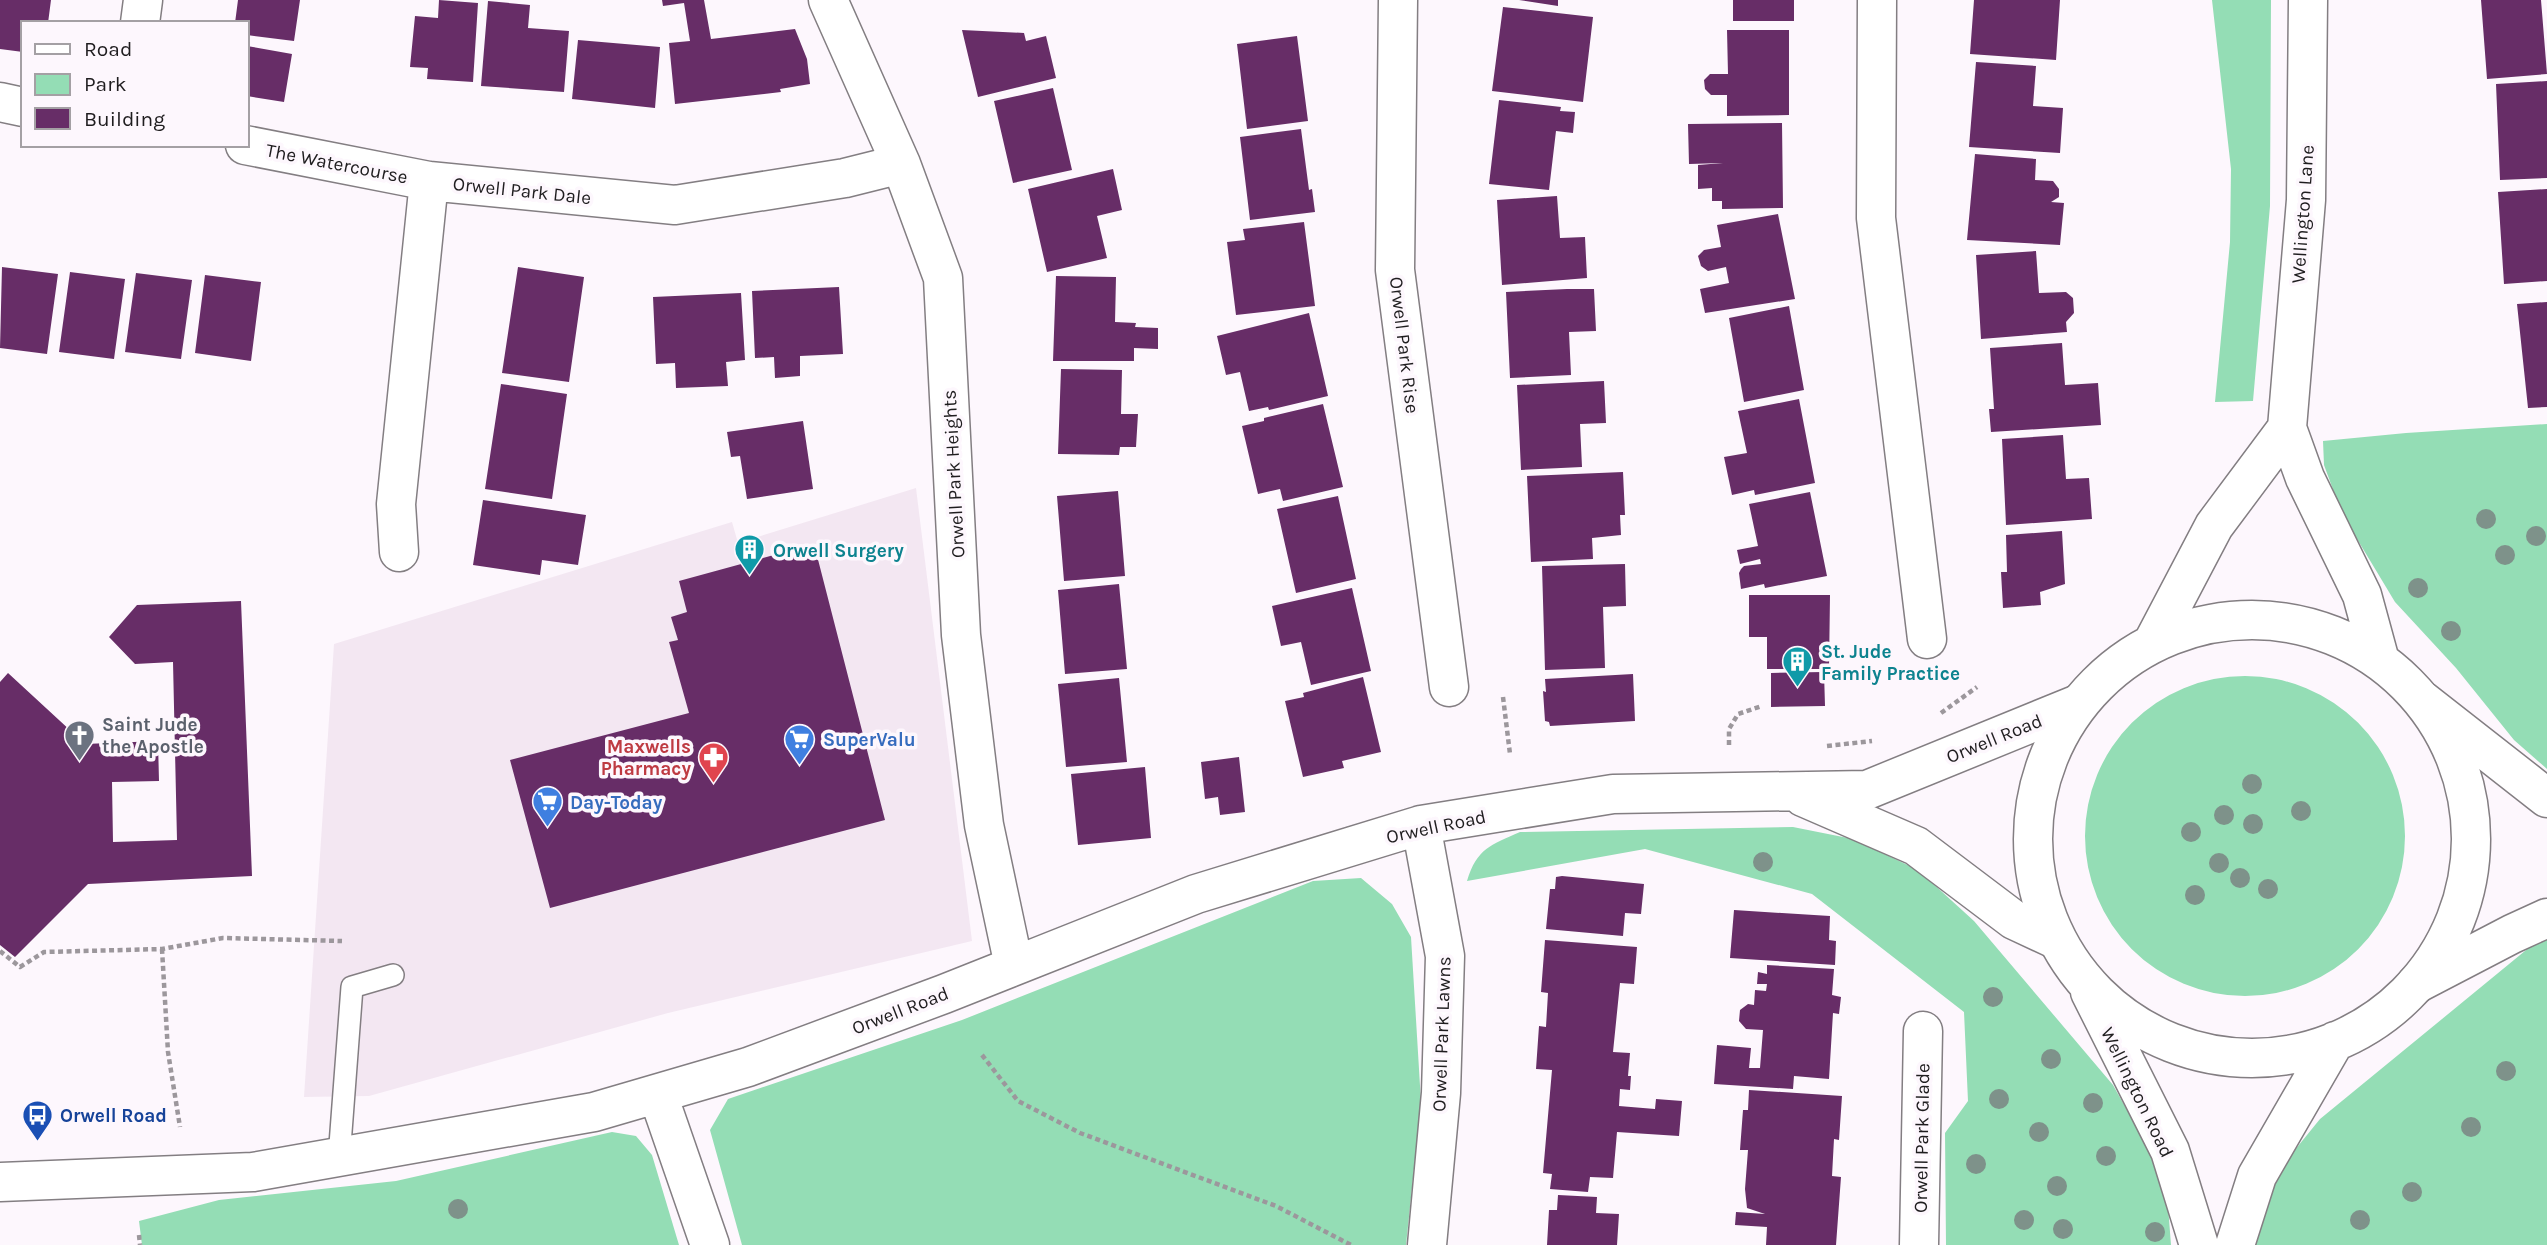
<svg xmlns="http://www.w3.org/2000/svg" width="2547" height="1245" font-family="Karla,sans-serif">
<rect width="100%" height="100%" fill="#fdf7fd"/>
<path fill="#f3e7f2" d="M916,488L972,941L668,1013L369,1096L304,1097L334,644L732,522L738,543Z"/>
<path fill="#94ddb5" d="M2212,0H2271L2270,206L2253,401L2215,402L2230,242L2231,169Z
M2547,424V769L2514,740L2456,668L2395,602L2342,514L2324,465L2323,441L2406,433Z
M2085 836a160 160 0 1 1 320 0a160 160 0 1 1-320 0Z
M1793,827L1853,839L1918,870L1974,921L2113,1085L2166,1180L2171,1245H1946L1945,1133L1968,1101L1964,1012L1812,894L1645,849L1467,881C1477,848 1491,845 1520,832Z
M1361,878L1392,904L1411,937L1421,1102L1406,1245H742L710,1130L728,1099L962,1020L1313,881Z
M2547,933V1245H2249L2265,1199L2294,1151L2320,1119Z
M612,1132L636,1136L652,1155L679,1245H142L139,1221L219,1200L396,1181Z"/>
<path fill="#672d67" d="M0,0H51L48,23H23V52L0,49Z
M238,0H300L294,41L247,35V23H235Z
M439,0L478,3L473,82L427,79L428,68L410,67L415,16L438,18Z
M662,0H704L711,39L795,29L807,59L810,84L780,89L781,92L675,104L669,43L690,41L684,3L663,6Z
M1519,0H1558V6Z
M1733,0H1794V21H1733Z
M1974,0H2060L2056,60L1970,54Z
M2481,0H2541L2547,74L2487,79Z
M488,1L530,5L528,28L569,31L564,92L481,86Z
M1503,7L1593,17L1583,102L1492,91Z
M962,30L1024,33L1026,41L1046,36L1056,78L978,97Z
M1727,30H1789V115L1727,116V95H1711L1705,89L1704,80L1710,74H1728Z
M1297,36L1308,121L1247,129L1237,44Z
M578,40L660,47L655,108L572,99Z
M247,46L292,54L284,102L247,96Z
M1976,62L2036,66L2033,106L2063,108L2060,153L1969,147Z
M2547,81V178L2500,180L2496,84Z
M1053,88L1072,170L1013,183L994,101Z
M1499,100L1561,107L1560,111L1575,112L1573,133L1556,131L1549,190L1489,184Z
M1782,123L1783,208L1722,209V201H1712V188L1698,189V165L1723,163L1689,164L1688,124Z
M1301,129L1309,190L1312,189L1315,212L1250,220L1240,137Z
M1975,154L2036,159L2035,180L2053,181L2059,189V197L2051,202L2064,203L2060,245L1967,240Z
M1113,169L1122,210L1097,216L1107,258L1047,272L1028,189Z
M2547,189V281L2504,284L2498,192Z
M1557,196L1560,238L1585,237L1587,278L1502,285L1497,200Z
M1778,214L1795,299L1705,313L1700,289L1729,283L1726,267L1708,271L1701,266L1698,256L1704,250L1721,247L1717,225Z
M1304,222L1315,306L1236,315L1227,242L1245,240L1243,229Z
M2036,251L2039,293L2066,292L2073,298L2074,313L2066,322L2067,332L1981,339L1976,255Z
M2,267L58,274L47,354L0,348Z
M518,267L584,277L569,382L502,373Z
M70,272L125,279L114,359L59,352Z
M136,273L192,280L181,359L125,352Z
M205,275L261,282L251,361L195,353Z
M1056,276L1116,277L1115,322L1136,323L1135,327L1158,328V349L1134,348V361H1053Z
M839,287L843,354L800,356V376L775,378L774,357L755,358L752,291Z
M1567,289H1594L1596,331L1569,332L1571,375L1510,378L1506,292Z
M741,293L745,360L726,362L728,386L676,388L675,363L656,364L653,297Z
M2547,302V407L2528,408L2517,304Z
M1789,306L1804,390L1744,402L1729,318Z
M1309,313L1328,396L1269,410L1268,407L1249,411L1240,372L1226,375L1217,336Z
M2062,343L2065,385L2098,383L2101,425L1991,432L1989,409H1994L1990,348Z
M1061,369L1122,370L1121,414H1138L1136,447H1120L1119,455L1058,454Z
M1604,381L1606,423L1580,424L1582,467L1521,470L1517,385Z
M501,384L567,394L552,499L485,489Z
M1799,399L1815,483L1755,495L1754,490L1732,495L1724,457L1747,453L1738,411Z
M1323,404L1343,487L1283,501L1280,489L1258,494L1242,426L1264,421V418Z
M803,421L813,489L747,499L740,456L731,457L727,432Z
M2063,435L2066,479L2089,478L2092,519L2006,525L2002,439Z
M1623,472L1625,515H1620L1621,535L1592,538L1593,559L1531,562L1527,476Z
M1118,491L1125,576L1064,581L1057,496Z
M1810,492L1827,576L1765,588L1764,584L1741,589L1739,573L1741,569L1744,566L1761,564L1760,559L1740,564L1737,550L1758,546L1749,504Z
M1338,496L1356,579L1296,593L1277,509Z
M483,500L586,515L578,565L542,560L540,575L473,565Z
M2062,531L2065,584L2040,592L2041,605L2003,608L2001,572H2007L2006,535Z
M814,544L885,820L550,908L510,760L689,713L669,642L678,640L671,617L687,612L679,581Z
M1625,564L1626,606L1603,607L1605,668L1545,670L1542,566Z
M1119,584L1127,669L1065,674L1058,590Z
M1352,588L1371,671L1311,685L1301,642L1281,646L1272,606Z
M1749,595H1830L1829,669H1767V637H1749Z
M241,601L252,876L88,884L15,957L0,945V682L8,673L85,744L158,741L159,781L112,782L113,842L177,840L173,662L135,664L109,637L137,605Z
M1824,672L1825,706L1771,707V673Z
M1633,674L1635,721L1550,726L1549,722L1545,721L1543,691L1546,692L1545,679Z
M1363,677L1381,752L1342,761L1344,768L1303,777L1285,701L1304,697L1303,693Z
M1119,678L1127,762L1066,767L1058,684Z
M1239,757L1245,812L1220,815L1218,797L1205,799L1201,762Z
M1145,767L1151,838L1078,845L1071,774Z
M1562,876L1644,884L1641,914L1625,913L1623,936L1546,929L1550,889H1555L1556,877Z
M1734,910L1830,916L1829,940L1836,941L1835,965L1730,958Z
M1545,940L1637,947L1634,984L1620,983L1613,1052L1630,1053L1628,1076H1631L1630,1090L1620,1089L1619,1106L1655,1109L1656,1099L1682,1101L1679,1136L1617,1132L1613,1178L1590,1177L1588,1192L1550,1189L1552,1174L1543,1173L1552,1070L1536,1069L1539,1026L1546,1027L1548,993L1541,992Z
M1767,965L1834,969L1832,995L1841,997L1839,1014L1833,1013L1829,1079L1794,1076L1793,1089L1714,1084L1717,1045L1751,1048L1749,1068H1760L1763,1030L1746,1029L1739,1021L1740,1010L1748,1004L1754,1005L1755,990L1766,991L1767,984H1757L1758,972L1767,974Z
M1749,1090L1842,1096L1839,1140L1834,1139L1832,1176L1841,1177L1836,1245H1766L1767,1227L1735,1225L1736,1212L1765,1214L1747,1208L1745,1189L1748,1150H1740L1743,1110H1748Z
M1558,1195L1597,1197L1596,1213L1619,1214L1617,1245H1547L1549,1210H1557Z"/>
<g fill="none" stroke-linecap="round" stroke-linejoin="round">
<defs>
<path id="service" d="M339,1158L352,987L393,975"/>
<path id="minor" d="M828,0L901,164L943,278L961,635L984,825L1014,966
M1398,0L1395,270L1449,687
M1877,0L1876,218L1927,639
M140,23L143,0
M0,102L23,107
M245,145L429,181L675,205L845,178L901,164
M399,552L396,504L429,181
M2423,701L2547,798
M1803,797L1916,846L2014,920L2057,940
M1421,825L1445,956L1441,1093L1427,1245
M2416,984L2512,934L2547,918
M658,1095L710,1245
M0,1182L253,1172L594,1112L748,1067L944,994L1196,894L1421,825L1613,794L1867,790L2078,704
M1919,1245L1923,1031"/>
<path id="tertiary" d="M2308,0L2306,200L2287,428L2305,478L2362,595L2380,661
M2033 839a219 219 0 1 1 438 0a219 219 0 1 1-438 0Z
M2152,644L2214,526L2287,428
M2090,992L2170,1151L2199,1245
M2235,1245L2257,1176L2335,1041"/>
</defs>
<use href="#service" stroke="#837e82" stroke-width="24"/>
<use href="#minor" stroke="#837e82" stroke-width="41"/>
<use href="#tertiary" stroke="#837e82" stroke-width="41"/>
<path stroke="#9c979c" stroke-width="4.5" stroke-dasharray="5 3.5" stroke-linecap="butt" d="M1503,697L1510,754
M1941,713L1977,687
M1729,745V729L1738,714L1762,706
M1827,746L1872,741
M162,949L168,1052L180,1127
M0,951L20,967L44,952L162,949L223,938L342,941
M982,1055L1018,1101L1080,1133L1276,1206L1351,1245
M139,1235L140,1245"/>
<use href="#service" stroke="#fff" stroke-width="21"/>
<use href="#minor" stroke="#fff" stroke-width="38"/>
<use href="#tertiary" stroke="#fff" stroke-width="38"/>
</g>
<g fill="#7e928a">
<circle cx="2486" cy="519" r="10"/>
<circle cx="2536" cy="536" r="10"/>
<circle cx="2505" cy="555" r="10"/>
<circle cx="2418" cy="588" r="10"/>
<circle cx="2451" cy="631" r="10"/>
<circle cx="2252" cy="784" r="10"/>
<circle cx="2301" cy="811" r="10"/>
<circle cx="2224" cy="815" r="10"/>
<circle cx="2253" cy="824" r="10"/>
<circle cx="2191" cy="832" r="10"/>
<circle cx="1763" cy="862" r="10"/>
<circle cx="2219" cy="863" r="10"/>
<circle cx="2240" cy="878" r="10"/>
<circle cx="2268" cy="889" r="10"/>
<circle cx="2195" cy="895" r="10"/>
<circle cx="1993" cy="997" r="10"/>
<circle cx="2051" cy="1059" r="10"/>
<circle cx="2506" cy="1071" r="10"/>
<circle cx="1999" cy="1099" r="10"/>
<circle cx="2093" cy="1103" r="10"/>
<circle cx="2471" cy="1127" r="10"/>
<circle cx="2039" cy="1132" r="10"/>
<circle cx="2106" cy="1156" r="10"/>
<circle cx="1976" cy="1164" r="10"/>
<circle cx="2057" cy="1186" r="10"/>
<circle cx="2412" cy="1192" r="10"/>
<circle cx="458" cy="1209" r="10"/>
<circle cx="2024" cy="1220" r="10"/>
<circle cx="2360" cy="1220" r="10"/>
<circle cx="2063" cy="1229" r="10"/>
<circle cx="2155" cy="1232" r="10"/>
</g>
<defs>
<symbol id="building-pin" viewBox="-11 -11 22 30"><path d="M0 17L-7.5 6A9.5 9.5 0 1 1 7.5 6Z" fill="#0f9aa8" stroke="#fdf7fd"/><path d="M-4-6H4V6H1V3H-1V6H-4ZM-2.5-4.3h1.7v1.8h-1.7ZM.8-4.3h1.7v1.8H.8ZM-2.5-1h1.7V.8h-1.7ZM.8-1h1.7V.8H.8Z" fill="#fff"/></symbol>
<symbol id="church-pin" viewBox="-11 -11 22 30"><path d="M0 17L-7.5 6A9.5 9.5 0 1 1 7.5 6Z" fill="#6b7280" stroke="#fdf7fd"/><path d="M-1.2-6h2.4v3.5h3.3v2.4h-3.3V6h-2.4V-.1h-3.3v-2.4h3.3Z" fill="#fff"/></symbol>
<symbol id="supermarket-pin" viewBox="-11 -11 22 30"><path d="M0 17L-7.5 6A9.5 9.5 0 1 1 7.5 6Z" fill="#3f7fe0" stroke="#fdf7fd"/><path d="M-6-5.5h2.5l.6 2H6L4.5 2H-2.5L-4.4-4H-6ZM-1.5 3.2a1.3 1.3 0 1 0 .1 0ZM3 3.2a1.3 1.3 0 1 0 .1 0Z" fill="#fff"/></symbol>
<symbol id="pharmacy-pin" viewBox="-11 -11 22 30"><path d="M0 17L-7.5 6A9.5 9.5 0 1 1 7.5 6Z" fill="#e0444e" stroke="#fdf7fd"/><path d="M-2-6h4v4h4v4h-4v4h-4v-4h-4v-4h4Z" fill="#fff"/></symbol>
<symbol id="bus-pin" viewBox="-11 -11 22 30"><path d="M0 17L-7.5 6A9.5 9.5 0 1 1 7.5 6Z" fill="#1a4fb4" stroke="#fdf7fd"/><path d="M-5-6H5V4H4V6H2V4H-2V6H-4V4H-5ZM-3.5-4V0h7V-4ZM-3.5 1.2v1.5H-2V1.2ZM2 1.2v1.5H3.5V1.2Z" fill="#fff"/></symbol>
</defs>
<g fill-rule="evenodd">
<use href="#building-pin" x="732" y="532" width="35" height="47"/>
<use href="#building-pin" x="1780" y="644" width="35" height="47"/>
<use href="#church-pin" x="62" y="718" width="35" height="47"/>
<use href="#supermarket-pin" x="782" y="722" width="35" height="47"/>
<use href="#pharmacy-pin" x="696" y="740" width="35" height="47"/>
<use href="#supermarket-pin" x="530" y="784" width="35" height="47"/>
<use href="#bus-pin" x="20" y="1098" width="35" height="47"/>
</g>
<g text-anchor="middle" stroke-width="7" stroke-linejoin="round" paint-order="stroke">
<g font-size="19" fill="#1f1d1f" stroke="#fdf7fd">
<text transform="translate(337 163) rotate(11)" y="7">The Watercourse</text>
<text transform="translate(522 190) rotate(6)" y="7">Orwell Park Dale</text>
<text transform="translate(2302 214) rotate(-86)" y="7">Wellington Lane</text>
<text transform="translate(1405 345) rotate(83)" y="7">Orwell Park Rise</text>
<text transform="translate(953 474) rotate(-93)" y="7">Orwell Park Heights</text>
<text transform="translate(1994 738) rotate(-22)" y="7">Orwell Road</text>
<text transform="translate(1436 826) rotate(-12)" y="7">Orwell Road</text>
<text transform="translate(900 1010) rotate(-21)" y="7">Orwell Road</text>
<text transform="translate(1441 1034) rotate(-88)" y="7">Orwell Park Lawns</text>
<text transform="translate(2138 1092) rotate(64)" y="7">Wellington Road</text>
<text transform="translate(1921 1138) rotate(-89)" y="7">Orwell Park Glade</text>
</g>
<g font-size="19" font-weight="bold" fill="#0d838f" stroke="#fdf7fd" text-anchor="start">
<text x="773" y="557">Orwell Surgery</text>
<text x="1821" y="658">St. Jude<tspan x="1821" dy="22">Family Practice</tspan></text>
</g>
<g font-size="19" font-weight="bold" fill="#5b616d" stroke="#fdf7fd" text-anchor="start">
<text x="102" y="731">Saint Jude<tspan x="102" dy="22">the Apostle</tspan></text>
</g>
<g font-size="19" font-weight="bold" fill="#366cbe" stroke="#fdf7fd" text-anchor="start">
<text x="823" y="746">SuperValu</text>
<text x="570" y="809">Day-Today</text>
</g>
<g font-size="19" font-weight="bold" fill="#be3a42" stroke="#fdf7fd" text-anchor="end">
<text x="691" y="753">Maxwells<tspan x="691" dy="22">Pharmacy</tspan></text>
</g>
<g font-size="19" font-weight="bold" fill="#164399" stroke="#fdf7fd" text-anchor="start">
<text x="60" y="1122">Orwell Road</text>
</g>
</g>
<rect x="21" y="21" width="228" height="126" fill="#fdf7fd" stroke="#a4a0a4" stroke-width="2"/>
<rect x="35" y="44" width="35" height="10" fill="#ffffff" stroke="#a4a0a4" stroke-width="2"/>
<text x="84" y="56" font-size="21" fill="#1f1d1f">Road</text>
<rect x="35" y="74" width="35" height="21" fill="#94ddb5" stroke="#a4a0a4" stroke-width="2"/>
<text x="84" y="91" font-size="21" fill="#1f1d1f">Park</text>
<rect x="35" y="108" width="35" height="21" fill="#672d67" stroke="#a4a0a4" stroke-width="2"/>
<text x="84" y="126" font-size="21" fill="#1f1d1f">Building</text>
</svg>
